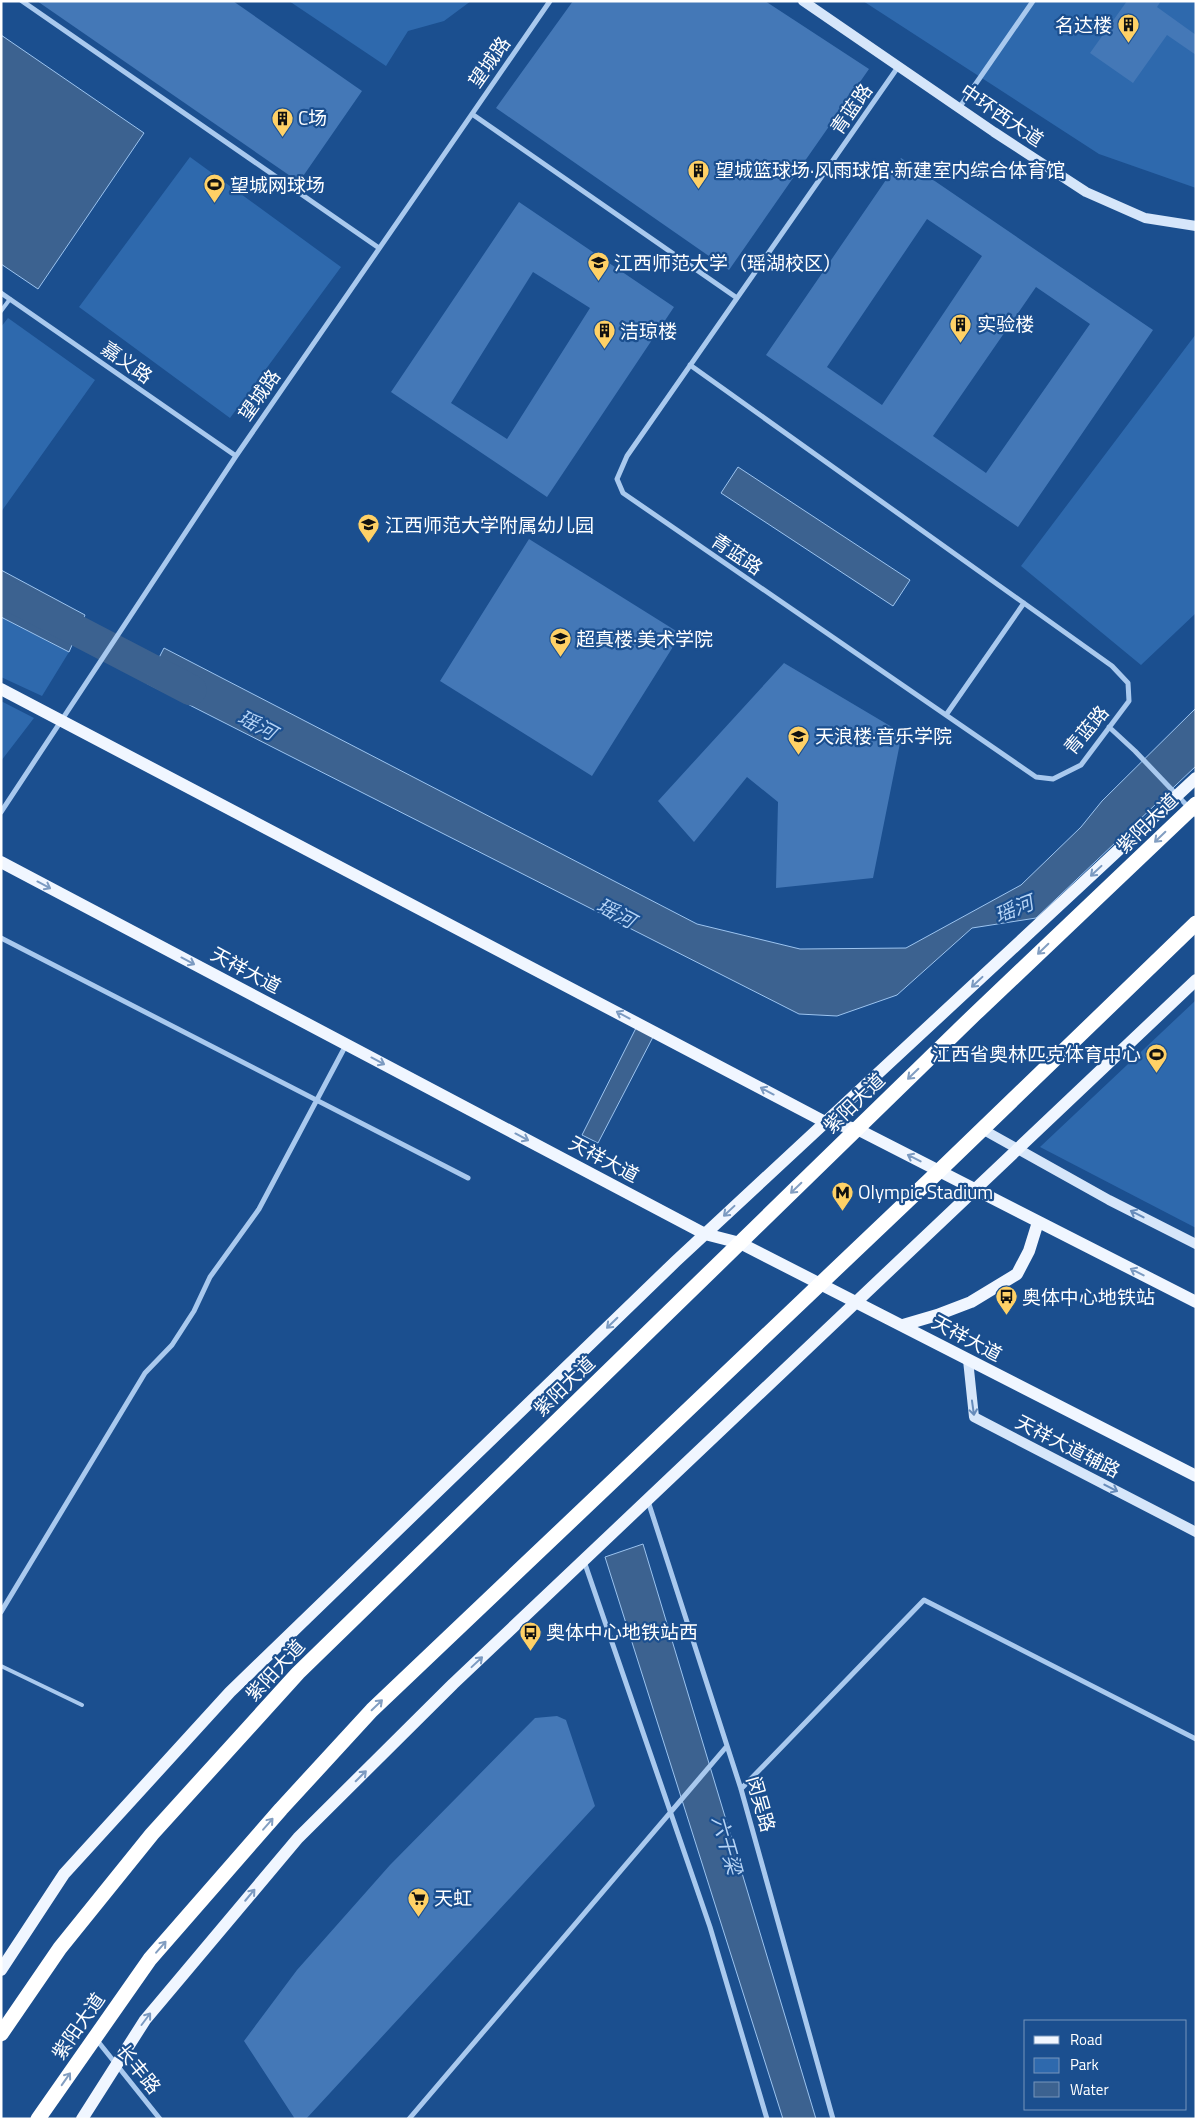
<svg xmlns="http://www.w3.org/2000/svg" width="1197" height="2120" font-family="'Titillium Web','Noto Sans SC',sans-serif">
<rect width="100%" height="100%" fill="#1b4f8f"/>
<path fill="#2e69ad" d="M289,1H471L444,21L408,31L386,66Z
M863,1H1196V188L1099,154Z
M190,157L341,267L230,418L79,307Z
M8,318L95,380L1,512V327Z
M1196,334V613L1141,665L1021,566Z
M1,617L69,652L42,696L1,677Z
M1,701L34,718L1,761Z
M1196,1000V1228L1040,1147Z"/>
<path fill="#3c6290" stroke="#9cc4f0" d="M1,35L144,133L38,289L1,264Z
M738,467L910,580L893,606L721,493Z
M1,570L85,615L69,652L1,617Z
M164,648L697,924L800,949L906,948L1021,885L1081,827L1102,801L1196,708V766L1036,918L972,928L897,995L837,1016L799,1014L146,683Z
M636,1028L653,1037L598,1143L582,1135Z
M643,1544L816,2119H783L605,1557Z"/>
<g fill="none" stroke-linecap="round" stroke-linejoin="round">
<path stroke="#3c6290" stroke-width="31" d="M1,591L191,690"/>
</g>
<path fill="#4478b7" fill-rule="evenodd" d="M37,1H233L362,91L299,182Z
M573,1H765L869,69L729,270L496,108Z
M1127,1H1161L1157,7L1196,35V55L1167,35L1133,83L1090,53Z
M901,158L1153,330L1018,527L766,355ZM927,219L982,256L882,405L827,367ZM1036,287L1090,324L986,473L933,436Z
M519,202L674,307L547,497L391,392ZM533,272L590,308L507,439L451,403Z
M529,539L681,634L592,776L440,681Z
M784,663L902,733L873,878L776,888L778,802L747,777L694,842L658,801Z
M557,1716L566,1720L595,1806L306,2119H295L244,2041L297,1970L390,1865L535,1718Z"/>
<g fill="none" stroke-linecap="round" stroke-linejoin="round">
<path stroke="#a9c9ee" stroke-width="4" d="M1,311L10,299
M1,1666L82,1705"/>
<path stroke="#a9c9ee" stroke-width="5" d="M22,1L379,248
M959,108L1033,1
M472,114L737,298
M1,293L236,456
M690,365L1112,666L1128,683L1129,701L1081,765L1053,779L1036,777L623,493L617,479L627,456L898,67
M946,715L1024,603
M1109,727L1135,751L1196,815
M1,812L236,456L550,1
M1,938L468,1178
M648,1501L741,1789L833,2119
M584,1561L710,1927L767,2119
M1,1612L145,1373L172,1345L194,1311L210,1277L259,1209L346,1045
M741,1789L924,1600L1196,1739
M96,2039L160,2119
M409,2119L727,1746"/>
<path stroke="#d6e6fa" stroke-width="10" d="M803,1L994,132L1086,192L1145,218L1196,226
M982,1129L1109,1200L1196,1244
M968,1360L974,1417L1196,1532"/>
<path stroke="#f0f6ff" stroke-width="12" d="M1,689L825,1122L857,1129L1196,1302
M1,862L705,1234L740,1243L1196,1476
M903,1325L937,1315L971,1302L1017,1274L1029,1251L1038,1222
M1,1970L64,1874L230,1692L676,1261L1196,778
M82,2119L145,2020L298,1838L453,1684L1196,980"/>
<path stroke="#fff" stroke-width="15" d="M1,2034L60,1948L152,1834L298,1673L975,1014L1196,804
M38,2119L150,1959L281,1809L372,1710L939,1171L1196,923"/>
</g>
<defs><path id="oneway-shaft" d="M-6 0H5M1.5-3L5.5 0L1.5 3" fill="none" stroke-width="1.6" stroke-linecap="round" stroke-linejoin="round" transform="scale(1.25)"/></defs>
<g stroke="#829ec1">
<use href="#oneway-shaft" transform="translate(1160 837) rotate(136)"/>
<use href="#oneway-shaft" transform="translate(1043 949) rotate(136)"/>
<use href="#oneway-shaft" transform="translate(913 1074) rotate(136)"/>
<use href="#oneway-shaft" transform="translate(796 1188) rotate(136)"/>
<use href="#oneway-shaft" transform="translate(377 1705) rotate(-44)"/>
<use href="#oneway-shaft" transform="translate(268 1824) rotate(-49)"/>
<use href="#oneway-shaft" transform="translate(161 1947) rotate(-49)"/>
<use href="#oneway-shaft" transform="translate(66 2079) rotate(-55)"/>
</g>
<g stroke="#7b9ac1">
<use href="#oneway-shaft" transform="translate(1096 871) rotate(137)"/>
<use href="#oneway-shaft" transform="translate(44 885) rotate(28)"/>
<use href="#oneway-shaft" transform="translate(188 961) rotate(28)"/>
<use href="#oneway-shaft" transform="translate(977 982) rotate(137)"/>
<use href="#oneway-shaft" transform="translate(623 1015) rotate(-152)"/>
<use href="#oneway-shaft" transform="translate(378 1061) rotate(28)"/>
<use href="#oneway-shaft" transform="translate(767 1091) rotate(-152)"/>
<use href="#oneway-shaft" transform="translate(522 1137) rotate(28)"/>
<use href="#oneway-shaft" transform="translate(914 1158) rotate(-153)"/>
<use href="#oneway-shaft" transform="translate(729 1211) rotate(137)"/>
<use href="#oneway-shaft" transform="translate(1137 1272) rotate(-153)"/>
<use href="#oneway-shaft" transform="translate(612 1323) rotate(136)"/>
<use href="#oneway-shaft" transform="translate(477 1662) rotate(-43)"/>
<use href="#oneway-shaft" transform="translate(361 1776) rotate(-45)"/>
<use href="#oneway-shaft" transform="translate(250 1895) rotate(-50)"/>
<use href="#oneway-shaft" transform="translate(146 2019) rotate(-53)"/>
</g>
<g stroke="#668bba">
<use href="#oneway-shaft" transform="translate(1137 1214) rotate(-153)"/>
<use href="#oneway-shaft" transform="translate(973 1408) rotate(82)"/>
<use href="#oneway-shaft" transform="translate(1111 1488) rotate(27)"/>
</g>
<defs>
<symbol id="building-pin" viewBox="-11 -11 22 30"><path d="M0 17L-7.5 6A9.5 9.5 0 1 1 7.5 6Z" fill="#ffd166" stroke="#1b4f8f"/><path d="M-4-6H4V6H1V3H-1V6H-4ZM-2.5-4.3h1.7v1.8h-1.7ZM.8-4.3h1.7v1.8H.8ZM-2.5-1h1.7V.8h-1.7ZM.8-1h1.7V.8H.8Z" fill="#111"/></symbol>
<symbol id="stadium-pin" viewBox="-11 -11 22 30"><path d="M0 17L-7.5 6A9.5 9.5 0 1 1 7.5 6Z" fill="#ffd166" stroke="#1b4f8f"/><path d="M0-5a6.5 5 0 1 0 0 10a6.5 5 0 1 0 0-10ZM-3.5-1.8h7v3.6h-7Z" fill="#111"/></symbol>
<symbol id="university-pin" viewBox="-11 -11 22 30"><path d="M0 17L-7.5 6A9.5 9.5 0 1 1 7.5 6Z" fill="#ffd166" stroke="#1b4f8f"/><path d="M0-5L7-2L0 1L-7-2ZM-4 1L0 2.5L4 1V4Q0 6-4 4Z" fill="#111"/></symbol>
<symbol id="school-pin" viewBox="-11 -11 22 30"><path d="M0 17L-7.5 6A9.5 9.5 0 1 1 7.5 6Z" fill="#ffd166" stroke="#1b4f8f"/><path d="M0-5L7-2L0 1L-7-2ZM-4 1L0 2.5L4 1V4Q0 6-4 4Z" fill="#111"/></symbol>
<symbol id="metro-pin" viewBox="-11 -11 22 30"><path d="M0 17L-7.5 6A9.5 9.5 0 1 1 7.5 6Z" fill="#ffd166" stroke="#1b4f8f"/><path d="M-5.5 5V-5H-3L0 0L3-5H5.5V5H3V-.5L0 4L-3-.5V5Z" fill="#111"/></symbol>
<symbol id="bus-pin" viewBox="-11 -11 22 30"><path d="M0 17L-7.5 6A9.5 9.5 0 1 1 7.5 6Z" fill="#ffd166" stroke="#1b4f8f"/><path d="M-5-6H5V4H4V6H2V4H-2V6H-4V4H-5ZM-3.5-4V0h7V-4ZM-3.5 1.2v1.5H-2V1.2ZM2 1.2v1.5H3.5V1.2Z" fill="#111"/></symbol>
<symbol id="supermarket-pin" viewBox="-11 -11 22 30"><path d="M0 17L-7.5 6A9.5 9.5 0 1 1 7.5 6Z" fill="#ffd166" stroke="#1b4f8f"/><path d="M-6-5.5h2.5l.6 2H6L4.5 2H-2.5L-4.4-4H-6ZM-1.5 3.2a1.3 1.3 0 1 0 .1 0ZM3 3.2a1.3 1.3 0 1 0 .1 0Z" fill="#111"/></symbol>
</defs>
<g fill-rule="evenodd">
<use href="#building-pin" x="1116" y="12" width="25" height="34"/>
<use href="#building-pin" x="270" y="106" width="25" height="34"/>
<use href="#building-pin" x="686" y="158" width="25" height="34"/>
<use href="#stadium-pin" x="202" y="172" width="25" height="34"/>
<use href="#university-pin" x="586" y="250" width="25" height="34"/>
<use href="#building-pin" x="948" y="312" width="25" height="34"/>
<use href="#building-pin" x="592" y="318" width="25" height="34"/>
<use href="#school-pin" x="356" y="512" width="25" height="34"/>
<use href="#university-pin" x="548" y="626" width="25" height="34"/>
<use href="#university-pin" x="786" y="724" width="25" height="34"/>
<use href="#stadium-pin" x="1144" y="1042" width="25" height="34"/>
<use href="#metro-pin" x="830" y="1180" width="25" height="34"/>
<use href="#bus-pin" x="994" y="1284" width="25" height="34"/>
<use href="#bus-pin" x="518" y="1620" width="25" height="34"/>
<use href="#supermarket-pin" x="406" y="1886" width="25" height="34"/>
</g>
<g text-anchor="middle" stroke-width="4.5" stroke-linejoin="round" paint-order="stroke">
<g font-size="19" fill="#fff" stroke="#1b4f8f" text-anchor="start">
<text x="1112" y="32" text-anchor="end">名达楼</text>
<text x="298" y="125">C场</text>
<text x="715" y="177">望城篮球场·风雨球馆·新建室内综合体育馆</text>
<text x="230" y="192">望城网球场</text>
<text x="614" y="270">江西师范大学（瑶湖校区）</text>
<text x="977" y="331">实验楼</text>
<text x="620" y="338">洁琼楼</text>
<text x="385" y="532">江西师范大学附属幼儿园</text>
<text x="576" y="646">超真楼·美术学院</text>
<text x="815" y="743">天浪楼·音乐学院</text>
<text x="1141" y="1061" text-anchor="end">江西省奥林匹克体育中心</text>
<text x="858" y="1199">Olympic Stadium</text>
<text x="1022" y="1304">奥体中心地铁站</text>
<text x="546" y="1639">奥体中心地铁站西</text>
<text x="434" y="1905">天虹</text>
</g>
<g font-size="19" fill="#fff" stroke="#1b4f8f">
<text transform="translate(489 62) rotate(-55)" y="7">望城路</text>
<text transform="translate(851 109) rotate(-55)" y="7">青蓝路</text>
<text transform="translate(1002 115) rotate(34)" y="7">中环西大道</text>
<text transform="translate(127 362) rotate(35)" y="7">嘉义路</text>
<text transform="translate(259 395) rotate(-55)" y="7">望城路</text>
<text transform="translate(737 554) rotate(34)" y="7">青蓝路</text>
<text transform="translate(1086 730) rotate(-50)" y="7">青蓝路</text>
<text transform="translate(1147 823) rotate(-44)" y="7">紫阳大道</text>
<text transform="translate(246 970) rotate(28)" y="7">天祥大道</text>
<text transform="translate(854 1103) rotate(-44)" y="7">紫阳大道</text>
<text transform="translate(604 1159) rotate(28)" y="7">天祥大道</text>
<text transform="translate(967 1338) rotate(28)" y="7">天祥大道</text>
<text transform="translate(564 1386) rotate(-44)" y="7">紫阳大道</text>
<text transform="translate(1068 1446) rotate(27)" y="7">天祥大道辅路</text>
<text transform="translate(275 1670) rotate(-47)" y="7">紫阳大道</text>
<text transform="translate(761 1804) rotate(74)" y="7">闵吴路</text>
<text transform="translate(78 2026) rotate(-55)" y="7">紫阳大道</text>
<text transform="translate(139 2069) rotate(51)" y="7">长丰路</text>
</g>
<g font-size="20" font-style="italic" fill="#b5d3f5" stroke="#1b4f8f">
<text transform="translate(257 725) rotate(28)" y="7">瑶河</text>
<text transform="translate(1014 909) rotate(-22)" y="7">瑶河</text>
<text transform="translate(616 913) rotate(28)" y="7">瑶河</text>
<text transform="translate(727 1845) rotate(74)" y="7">六干梁</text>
</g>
</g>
<rect width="1197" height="2120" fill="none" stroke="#ffffff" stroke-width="5"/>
<rect x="1024" y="2020" width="162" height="90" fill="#1b4f8f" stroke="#7695bc"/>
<rect x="1034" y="2036" width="25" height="8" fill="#f0f6ff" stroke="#7695bc"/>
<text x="1070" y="2045" font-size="15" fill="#ffffff">Road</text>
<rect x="1034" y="2058" width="25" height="15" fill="#2e69ad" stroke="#7695bc"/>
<text x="1070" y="2070" font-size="15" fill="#ffffff">Park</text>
<rect x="1034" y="2082" width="25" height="15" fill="#3c6290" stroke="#7695bc"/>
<text x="1070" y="2095" font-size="15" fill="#ffffff">Water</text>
</svg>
